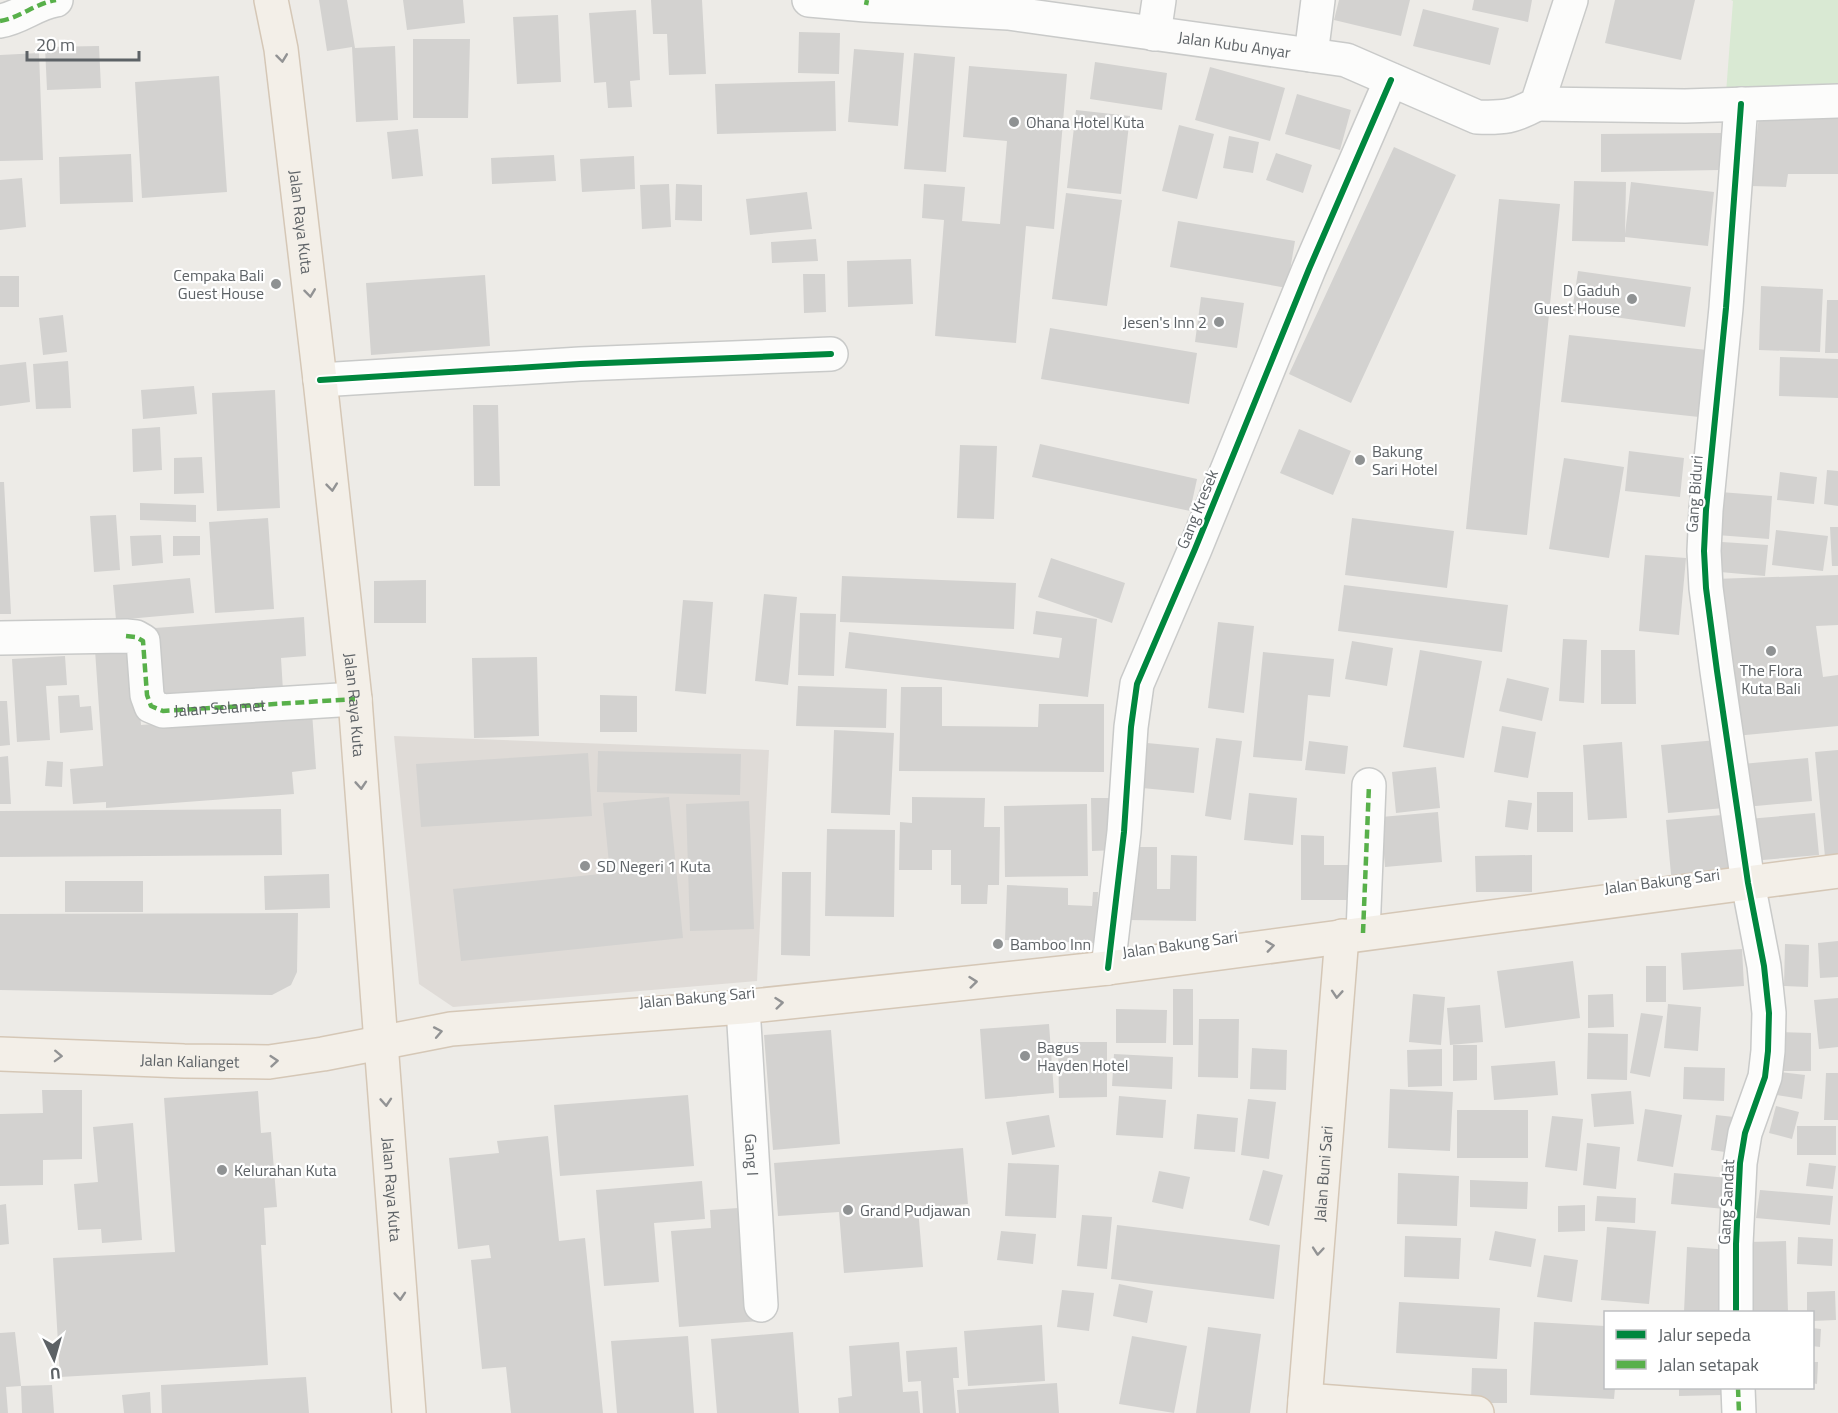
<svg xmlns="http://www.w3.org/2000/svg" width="1838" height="1413" font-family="'Titillium Web',sans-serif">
<rect width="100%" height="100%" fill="#edebe7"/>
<path fill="#dfdbd7" d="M394,736L769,750L757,981L453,1007L419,984Z"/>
<path fill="#d9e9d3" d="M1731,0H1838V87L1726,93L1733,1Z"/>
<path fill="#d3d2d0" d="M319,0H347L355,48L395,46L398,120L356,122L352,47L327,51Z
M403,0H463L465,23L407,30Z
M651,0H702L706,74L669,75L667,34H653Z
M1339,0H1410L1401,36L1334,20Z
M1474,0H1532L1528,22L1472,10Z
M1615,0H1695L1681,60L1605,43Z
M1423,9L1499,28L1490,65L1413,46Z
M636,10L640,80L630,81L632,107L608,108L606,82L594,83L589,13Z
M558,15L561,82L517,84L513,17Z
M799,32L840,33L839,74L798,73Z
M413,39H470L468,118H413Z
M99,46L101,88L47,90L45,47Z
M854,49L904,53L898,126L848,122Z
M39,53L43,160L0,161V55Z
M914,53L955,57L946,172L904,169Z
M1095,62L1167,73L1162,110L1090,99Z
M969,66L1067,74L1054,229L1026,226L1016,343L935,336L944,220L922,218L924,184L965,187L962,221L1000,224L1007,141L963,137Z
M1210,67L1285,88L1270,141L1195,120Z
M219,76L227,192L142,198L135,82Z
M835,81L836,131L717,134L715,84Z
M1297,94L1351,110L1340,150L1285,134Z
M1760,109L1838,117V174H1788L1786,187L1750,186Z
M1076,110L1130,116L1121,194L1067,188Z
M1179,125L1214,134L1197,199L1162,191Z
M418,129L423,176L392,179L387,132Z
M1721,133V170L1601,172V134Z
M1229,136L1259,142L1253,173L1223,168Z
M1394,147L1456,175L1351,403L1289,374Z
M1276,153L1312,165L1303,193L1266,180Z
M131,154L133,202L60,204L59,157Z
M554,155L556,181L492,184L491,158Z
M634,156L635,189L582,192L580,159Z
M22,178L26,227L0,230V180Z
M1574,181L1626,182L1625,234L1631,182L1714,192L1708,246L1625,237V242L1572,241Z
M669,184L671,227L642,229L640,185Z
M676,184L702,185V221L675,220Z
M807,192L812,229L750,235L746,199Z
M1066,193L1122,200L1107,306L1052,299Z
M1499,199L1560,204L1527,535L1466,529Z
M1178,221L1295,241L1287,288L1170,267Z
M816,239L818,261L772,263L771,242Z
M911,259L913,304L848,307L847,261Z
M1578,271L1691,287L1685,327L1572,311Z
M803,274H825L826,312L804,313Z
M485,275L490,346L371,355L366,283Z
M0,276H19V307H0Z
M1761,286L1823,289L1820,352L1759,350Z
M1201,297L1244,303L1237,348L1195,342Z
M1827,300H1838V353H1825Z
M63,315L67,352L43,355L39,318Z
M1050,328L1197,353L1189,404L1041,379Z
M1569,335L1707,350L1699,417L1561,402Z
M1780,357L1838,359V398L1779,396Z
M68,361L71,408L36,409L33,364Z
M26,362L30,402L0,406V365Z
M194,386L197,414L143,419L141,390Z
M275,390L280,508L217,511L212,393Z
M473,405H498L500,486H474Z
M160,427L162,470L133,472L132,429Z
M1299,429L1351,451L1333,495L1280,473Z
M1040,444L1197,479L1190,511L1032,477Z
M960,445L997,446L994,519L957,518Z
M1629,451L1684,458L1680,497L1625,491Z
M202,457L204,493L174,494V458Z
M1564,458L1624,467L1609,558L1549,549Z
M1827,470L1838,471V506L1824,504Z
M1780,472L1817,477L1814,504L1777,500Z
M0,482H4L11,614H0Z
M1720,492L1772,496L1769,539L1717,535Z
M140,503L196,505V522L140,520Z
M116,515L120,570L94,572L90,516Z
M268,518L274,609L215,613L209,522Z
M1352,518L1454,531L1447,588L1345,575Z
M1830,527H1838V566H1832Z
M1776,530L1828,536L1823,571L1772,565Z
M161,535L163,563L132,566L130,536Z
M173,536H200V555L173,556Z
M1722,542L1768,545L1765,576L1720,572Z
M1645,555L1686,558L1679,635L1639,631Z
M1051,558L1125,583L1112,623L1038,597Z
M1838,575V625L1816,626L1823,677L1838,675V726L1735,736L1714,579Z
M842,576L1016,583L1014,629L840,622Z
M190,578L194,613L116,620L113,585Z
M426,580V623H374V581Z
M1344,585L1508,605L1502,652L1338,631Z
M764,594L797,597L788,685L755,681Z
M683,600L713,602L706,694L675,691Z
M1036,611L1097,619L1088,697L845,668L849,632L1059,658L1062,638L1033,634Z
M800,613L836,614L834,676L798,675Z
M304,617L306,656L281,658L283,691L160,700L155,628Z
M1218,622L1254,626L1244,713L1208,708Z
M1563,639L1587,640L1584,703L1559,701Z
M1352,641L1393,648L1387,686L1345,679Z
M135,648L141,725L312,712L316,769L292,772L294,794L106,808V802L73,804L70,769L103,766L95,650Z
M1420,650L1482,661L1464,758L1403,747Z
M1601,650H1635L1636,704H1601Z
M1263,652L1334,659L1330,697L1308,695L1302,761L1253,757Z
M65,656L67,685L46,686L50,740L17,742L12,659Z
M537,657L539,736L474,738L472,658Z
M1507,678L1549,688L1542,721L1499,711Z
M798,686L887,689L886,728L796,726Z
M901,687H942V726L1038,727L1039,704H1104V772L899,771Z
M79,695L80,707L91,706L93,730L60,733L58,696Z
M600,695L637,696V732H600Z
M0,701H7L10,745L0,746Z
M1502,726L1536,732L1528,778L1494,772Z
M834,730L894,733L890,815L831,813Z
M1216,738L1242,741L1231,820L1205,816Z
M1717,740L1724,808L1668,813L1661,745Z
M1309,741L1348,746L1345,774L1305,770Z
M1622,742L1627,818L1588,820L1583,745Z
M1147,743L1199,748L1194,793L1142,788Z
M1838,750V856L1825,857L1815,752Z
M598,751L741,754L740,795L597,792Z
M588,753L592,816L421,827L416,764Z
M8,756L11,804H0V757Z
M1808,758L1812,801L1745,807L1742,764Z
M47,761L63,762L62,787L45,786Z
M1436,767L1440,808L1396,813L1392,772Z
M1537,792H1573V832H1537Z
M1249,793L1297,798L1293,845L1244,840Z
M669,797L683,938L461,961L453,889L610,873L603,803Z
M912,797L985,798L984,827H1000L999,885H988L987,904H961V885H951V850H932V870H899L900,822L912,823Z
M1091,798H1116L1117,850L1092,851Z
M1508,800L1532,803L1528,830L1505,827Z
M749,801L754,929L690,931L686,804Z
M1087,804L1088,876L1005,877L1004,806Z
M281,809L282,855L0,857V811Z
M1438,812L1442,862L1385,867L1381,817Z
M1815,813L1819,855L1751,861L1748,819Z
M1733,814L1739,879L1672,885L1666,820Z
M827,829L895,830L894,917L825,916Z
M1301,835L1324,836V865H1350V900H1301Z
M1129,847H1157V889H1170L1171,855L1197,856L1196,921L1128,920Z
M1532,855V892H1476L1475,856Z
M782,872H811L810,956L781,955Z
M329,874L330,908L265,910L264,876Z
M65,881H143V912H65Z
M1007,885L1068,888V905L1092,906L1093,892H1098L1096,943L1005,940Z
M298,913L297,972L291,985L272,995L0,990V914Z
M1838,941V977L1820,978L1818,943Z
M1785,944L1809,945L1808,987L1784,986Z
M1742,949L1744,986L1683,990L1681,953Z
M1573,961L1580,1018L1505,1028L1497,971Z
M1646,966H1666V1002H1646Z
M1173,989H1193V1045H1173Z
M1413,994L1445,997L1441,1045L1409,1042Z
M1613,994L1614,1027L1588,1028V995Z
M1838,998V1047L1819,1049L1814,1000Z
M1668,1004L1701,1007L1698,1051L1664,1048Z
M1480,1005L1483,1042L1450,1045L1447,1008Z
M1116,1009L1167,1010L1166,1043H1116Z
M1641,1013L1663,1016L1650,1077L1630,1073Z
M1199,1019H1239L1238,1078L1198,1077Z
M1049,1024L1054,1093L985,1099L980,1029Z
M831,1030L840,1144L773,1150L764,1035Z
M1777,1032L1811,1033V1071H1776Z
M1588,1033L1628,1034L1627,1080L1587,1079Z
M1058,1042H1107V1097L1059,1098Z
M1453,1045H1477V1080L1453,1081Z
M1252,1048L1287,1050L1286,1090L1250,1089Z
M1442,1049V1086L1408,1087L1407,1050Z
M1114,1054L1173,1057L1172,1089L1112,1086Z
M1555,1061L1558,1095L1494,1100L1491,1066Z
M1684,1067L1725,1068L1724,1101L1683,1099Z
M1780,1072L1805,1075L1802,1099L1777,1095Z
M1826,1073H1838V1120H1824Z
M1390,1089L1453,1092L1450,1151L1388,1148Z
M42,1090H82V1159L43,1160V1185L0,1186V1114L43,1113Z
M258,1091L261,1133L271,1132L277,1207L264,1208L266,1245H261L268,1365L60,1377L53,1258L175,1252L164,1098Z
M1631,1091L1634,1124L1594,1127L1591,1094Z
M688,1095L694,1166L560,1176L554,1105Z
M1119,1096L1166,1100L1163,1138L1116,1135Z
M1248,1099L1276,1102L1269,1159L1241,1155Z
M1776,1106L1799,1112L1792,1139L1769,1133Z
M1645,1109L1682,1115L1673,1167L1637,1161Z
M1457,1110H1528V1158H1457Z
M1197,1114L1238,1118L1235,1152L1194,1149Z
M1049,1115L1055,1147L1012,1155L1006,1122Z
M1716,1115L1743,1118L1739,1154L1711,1150Z
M1552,1116L1583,1119L1577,1171L1545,1167Z
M133,1123L142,1240L102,1243L101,1229L78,1230L74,1184L98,1182L93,1127Z
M1797,1126H1836V1155H1797Z
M548,1136L559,1241L585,1238L603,1413H511L506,1367L482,1369L471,1260L491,1258L489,1245L458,1249L449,1158L499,1153L497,1141Z
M1587,1143L1620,1147L1616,1189L1583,1185Z
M963,1148L968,1204L918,1208L923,1267L844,1273L839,1212L778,1216L774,1163Z
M1008,1163L1059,1165L1056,1218L1005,1216Z
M1809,1163L1836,1166L1833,1189L1806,1186Z
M1263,1170L1283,1175L1269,1226L1249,1220Z
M1159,1171L1190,1177L1183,1209L1152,1202Z
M1398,1173L1459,1176L1457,1226L1397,1224Z
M1674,1173L1728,1178L1725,1209L1671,1204Z
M1470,1180L1528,1182L1527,1209L1470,1207Z
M702,1181L705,1219L654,1223L659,1282L604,1286L596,1190Z
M1760,1190L1833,1196L1830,1225L1756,1218Z
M1597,1196L1636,1198L1635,1223L1595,1221Z
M6,1204L9,1244L0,1245V1205Z
M1585,1205V1231L1558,1232V1206Z
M752,1207L760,1321L679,1327L671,1231L711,1228L710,1210Z
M1082,1215L1112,1217L1107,1269L1077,1266Z
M1117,1225L1280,1245L1274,1299L1111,1279Z
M1607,1227L1656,1231L1649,1304L1601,1300Z
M1001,1231L1036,1234L1033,1264L997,1260Z
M1495,1231L1536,1239L1531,1267L1489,1260Z
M1405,1236L1461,1238L1459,1279L1404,1277Z
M1798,1237L1833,1239L1832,1266L1797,1264Z
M1786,1241L1788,1312H1749L1748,1242Z
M1687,1247L1732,1250L1729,1312H1684Z
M1544,1255L1578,1260L1572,1302L1537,1297Z
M1119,1284L1153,1291L1147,1323L1113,1316Z
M1062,1290L1094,1293L1089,1331L1057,1327Z
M1835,1291L1836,1320L1812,1321V1312H1807V1292Z
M1399,1302L1500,1308L1497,1359L1396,1353Z
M1534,1322L1605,1326V1388H1615L1614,1399L1530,1395Z
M1042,1325L1045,1381L968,1386L964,1331Z
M1208,1327L1261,1334L1250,1413H1196Z
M1812,1328L1821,1329L1820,1347L1812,1346Z
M15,1332L21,1386L6,1387L8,1413H0V1333Z
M793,1332L799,1413H717L711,1339Z
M688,1336L694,1413H617L611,1341Z
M1132,1336L1187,1346L1174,1413L1119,1404Z
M899,1342L903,1392L918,1391L920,1413H839L838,1398L852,1396L849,1346Z
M957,1347L959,1378H953L956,1413H923L921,1381L908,1382L906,1351Z
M1812,1362H1818L1817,1384L1812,1383Z
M1472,1368L1507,1369V1403H1471Z
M306,1377L309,1413H162L161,1385Z
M1057,1383L1059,1413H959L957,1390Z
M52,1385L54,1413H22L21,1386Z
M1679,1388H1724V1395L1679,1396Z
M150,1392L151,1413H124L122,1395Z"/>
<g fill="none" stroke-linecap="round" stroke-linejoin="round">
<defs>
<g id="minor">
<path id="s1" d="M809,0L866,5L1008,13L1346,60L1477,117C1504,118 1513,117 1537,104L1571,0"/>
<path d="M0,21C20,18 36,3 56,0"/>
<path d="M1154,34L1159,0"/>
<path d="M1311,55L1318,0"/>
<path d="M1537,104L1685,106L1838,101"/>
<path d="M320,380L580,364L831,354"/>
<path id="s2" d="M0,638L126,636L136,637L143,641L147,695L151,706L163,711L355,699"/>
<path d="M1363,933L1369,785"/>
<path d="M1108,968L1124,832L1131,727L1137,684L1195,549L1309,269L1391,80"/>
<path id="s3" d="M743,1007L761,1305"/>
<path d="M1736,1312V1244L1740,1163L1745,1133L1765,1077L1768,1051L1769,1013L1764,966L1748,883L1717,671L1706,588L1704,551L1706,510L1726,308L1741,104"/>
<path d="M1738,1388L1739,1413"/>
</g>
<g id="major">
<path id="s4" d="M271,0L281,49L320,380L355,699L409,1413"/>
<path id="s5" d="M0,1054L184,1061L269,1062L323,1054L451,1029L743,1007L1108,968L1838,871"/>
<path d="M1305,1400L1477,1413"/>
<path id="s6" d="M1304,1413L1342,936"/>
</g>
</defs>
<use href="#minor" stroke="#c9cac9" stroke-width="36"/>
<use href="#major" stroke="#d5c7b6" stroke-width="36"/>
<use href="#minor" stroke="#fcfcfb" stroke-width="33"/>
<use href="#major" stroke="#f3efe8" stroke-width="33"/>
<path stroke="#58b04a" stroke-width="4.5" stroke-dasharray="9 4.5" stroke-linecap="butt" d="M866,5L867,0
M0,21C20,18 36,3 56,0
M126,636L136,637L143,641L147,695L151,706L163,711L355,699
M1363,933L1369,785
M1738,1388L1739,1413"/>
<defs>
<path id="cycleway" d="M320,380L580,364L831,354
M1108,968L1124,832L1131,727L1137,684L1195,549L1309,269L1391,80
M1736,1312V1244L1740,1163L1745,1133L1765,1077L1768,1051L1769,1013L1764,966L1748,883L1717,671L1706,588L1704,551L1706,510L1726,308L1741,104"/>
</defs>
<use href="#cycleway" stroke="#fff" stroke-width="10"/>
<use href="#cycleway" stroke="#00873e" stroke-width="6"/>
</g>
<defs><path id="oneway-chevron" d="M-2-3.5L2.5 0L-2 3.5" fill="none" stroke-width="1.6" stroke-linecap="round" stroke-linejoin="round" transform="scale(1.5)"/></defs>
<g stroke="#929394">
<use href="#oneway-chevron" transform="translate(282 58) rotate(83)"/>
<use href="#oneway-chevron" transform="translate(310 293) rotate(83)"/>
<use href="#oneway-chevron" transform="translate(332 487) rotate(84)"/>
<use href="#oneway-chevron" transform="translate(361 785) rotate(86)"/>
<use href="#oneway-chevron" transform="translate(1270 946) rotate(-8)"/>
<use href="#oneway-chevron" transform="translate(973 982) rotate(-6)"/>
<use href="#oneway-chevron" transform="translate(1337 994) rotate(94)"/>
<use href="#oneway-chevron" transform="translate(779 1003) rotate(-6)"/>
<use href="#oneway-chevron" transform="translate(438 1032) rotate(-11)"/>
<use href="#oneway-chevron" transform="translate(58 1056) rotate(2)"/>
<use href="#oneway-chevron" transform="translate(274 1061) rotate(-5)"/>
<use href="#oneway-chevron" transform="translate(386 1102) rotate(86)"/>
<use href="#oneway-chevron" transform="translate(1318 1251) rotate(95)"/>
<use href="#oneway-chevron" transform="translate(400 1296) rotate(86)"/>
</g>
<g fill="#8f9293" stroke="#fff" stroke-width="2">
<circle cx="1014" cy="122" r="6"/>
<circle cx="276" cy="284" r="6"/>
<circle cx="1632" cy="299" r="6"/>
<circle cx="1219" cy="322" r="6"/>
<circle cx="1360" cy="460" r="6"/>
<circle cx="1771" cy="651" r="6"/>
<circle cx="585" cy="866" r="6"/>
<circle cx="998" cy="944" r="6"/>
<circle cx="1025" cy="1056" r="6"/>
<circle cx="222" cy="1170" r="6"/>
<circle cx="848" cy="1210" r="6"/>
</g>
<g text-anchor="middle" stroke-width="4.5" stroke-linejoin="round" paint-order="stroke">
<g font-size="16" fill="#5d6266" stroke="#fff">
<text dy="6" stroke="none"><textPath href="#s1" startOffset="428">Jalan Kubu Anyar</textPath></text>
<text dy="6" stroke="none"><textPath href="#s4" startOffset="224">Jalan Raya Kuta</textPath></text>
<text transform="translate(1694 494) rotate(-86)" y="6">Gang Biduri</text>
<text transform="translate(1197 509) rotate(-68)" y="6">Gang Kresek</text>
<text dy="6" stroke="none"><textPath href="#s4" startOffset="710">Jalan Raya Kuta</textPath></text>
<text dy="6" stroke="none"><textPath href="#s2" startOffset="280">Jalan Selamet</textPath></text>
<text transform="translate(1662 881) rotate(-7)" y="6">Jalan Bakung Sari</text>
<text transform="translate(1180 944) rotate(-8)" y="6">Jalan Bakung Sari</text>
<text transform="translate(697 997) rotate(-5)" y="6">Jalan Bakung Sari</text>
<text dy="6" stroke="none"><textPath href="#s5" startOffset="190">Jalan Kalianget</textPath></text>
<text dy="6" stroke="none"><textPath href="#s3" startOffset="148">Gang I</textPath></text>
<text dy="6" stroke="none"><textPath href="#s6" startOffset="240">Jalan Buni Sari</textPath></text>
<text dy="6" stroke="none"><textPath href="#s4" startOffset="1196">Jalan Raya Kuta</textPath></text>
<text transform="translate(1726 1202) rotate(-87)" y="6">Gang Sandat</text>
</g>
<g font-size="16" fill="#5d6266" stroke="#fff" text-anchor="start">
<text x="1026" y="128">Ohana Hotel Kuta</text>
<text x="264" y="281" text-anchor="end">Cempaka Bali<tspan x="264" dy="18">Guest House</tspan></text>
<text x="1620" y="296" text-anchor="end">D Gaduh<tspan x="1620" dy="18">Guest House</tspan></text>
<text x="1207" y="328" text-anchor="end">Jesen's Inn 2</text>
<text x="1372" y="457">Bakung<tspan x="1372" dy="18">Sari Hotel</tspan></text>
<text x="1771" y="676" text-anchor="middle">The Flora<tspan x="1771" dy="18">Kuta Bali</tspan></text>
<text x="597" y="872">SD Negeri 1 Kuta</text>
<text x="1010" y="950">Bamboo Inn</text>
<text x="1037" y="1053">Bagus<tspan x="1037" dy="18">Hayden Hotel</tspan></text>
<text x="234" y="1176">Kelurahan Kuta</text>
<text x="860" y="1216">Grand Pudjawan</text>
</g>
</g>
<rect x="1604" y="1311" width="210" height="78" fill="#ffffff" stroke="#bec0c2" stroke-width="1.5"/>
<rect x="1616" y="1330" width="30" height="9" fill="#00873e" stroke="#bec0c2" stroke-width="1.5"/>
<text x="1658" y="1341" font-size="18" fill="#5d6266">Jalur sepeda</text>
<rect x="1616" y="1360" width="30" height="9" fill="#58b04a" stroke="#bec0c2" stroke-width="1.5"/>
<text x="1658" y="1371" font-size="18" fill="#5d6266">Jalan setapak</text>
<g transform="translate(54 1359) rotate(175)" stroke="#ffffff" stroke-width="4.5" paint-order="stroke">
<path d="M0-4.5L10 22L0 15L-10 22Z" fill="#5d6266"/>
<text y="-9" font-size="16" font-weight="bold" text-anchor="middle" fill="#5d6266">U</text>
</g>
<path d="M27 51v9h112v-9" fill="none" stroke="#5d6266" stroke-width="3"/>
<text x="36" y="51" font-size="18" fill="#5d6266" stroke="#ffffff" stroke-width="4.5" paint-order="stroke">20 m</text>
</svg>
